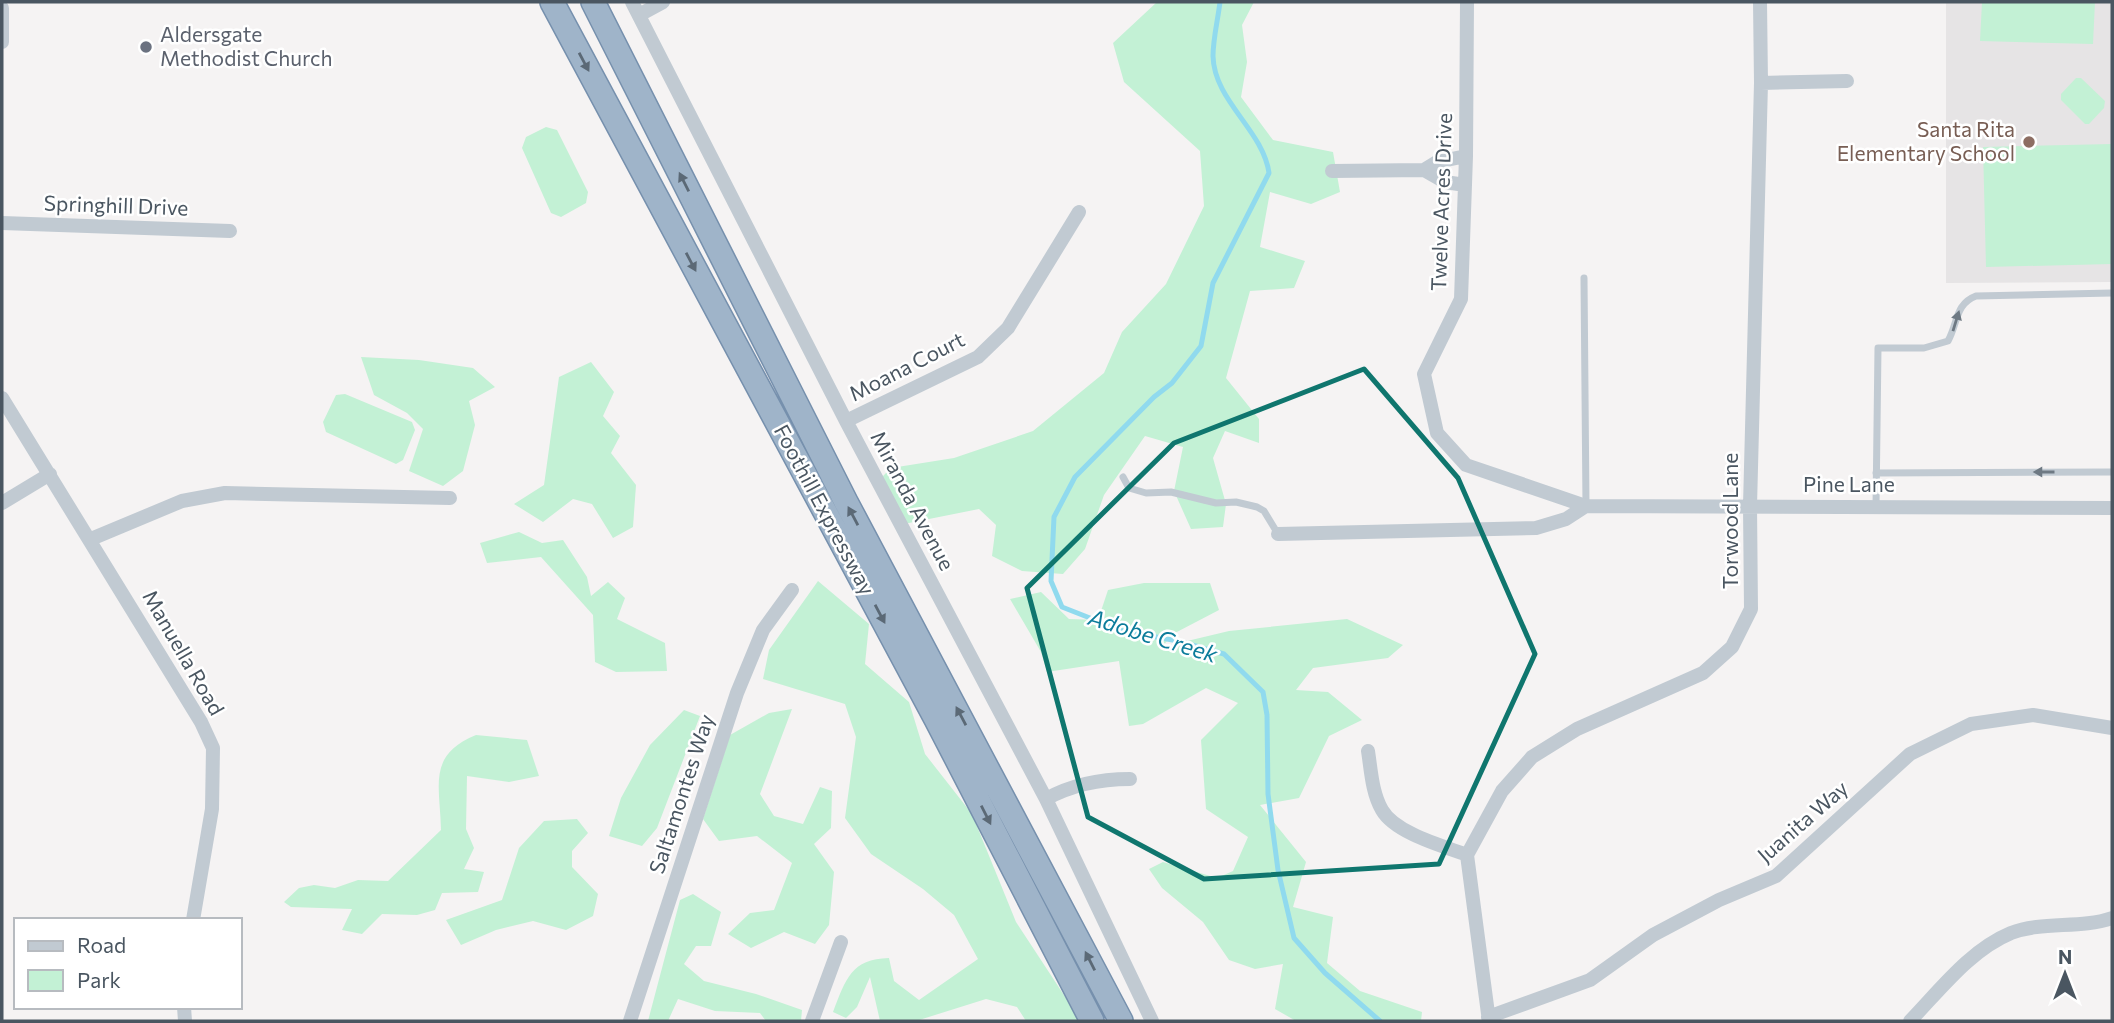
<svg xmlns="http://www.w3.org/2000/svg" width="2114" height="1023" font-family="Commissioner,sans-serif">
<rect width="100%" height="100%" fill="#f5f3f3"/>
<path fill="#e6e4e5" d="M1946,2H2112V282L1946,283Z"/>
<path fill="#c3f1d5" d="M1157,2H1254L1242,25L1247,62L1241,97L1273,140L1333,152L1340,192L1311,204L1270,192L1260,247L1305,261L1294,288L1250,291L1226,378L1259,419V443L1225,431L1213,458L1226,504L1223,527L1191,529L1174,491L1183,447L1145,436L1104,495L1085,549L1063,574L1022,571L992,556L996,525L979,509L899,525L878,481L891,468L954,458L1033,431L1104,373L1122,332L1166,284L1204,206L1200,151L1124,82L1113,43Z
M1982,2H2095L2093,44L1980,41Z
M2076,78H2081L2105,101L2104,108L2089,124H2085L2061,100V94Z
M546,127L557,130L588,192L586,203L561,217L551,213L522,148L526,137Z
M2112,144V264L1986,267L1983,147Z
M361,357L419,360L473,368L495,387L469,401L475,425L463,471L443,486L409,471L423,429L407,413L374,395Z
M591,362L614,392L603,416L620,436L611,453L636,485L633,527L613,538L592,504L573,499L543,522L514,504L544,485L559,377Z
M345,394L412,422L415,430L403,460L396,464L326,432L323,422L336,395Z
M519,532L542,543L563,540L587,577L591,596L608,582L625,598L617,619L665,643L667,671L616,672L595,662L593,615L541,557L487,563L480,543Z
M818,581L869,624L865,664L909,702L925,754L972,814L1016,922L1081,1021H1026L1017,1007L986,999L916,1021H880L870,977L857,1007L846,1018L833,1012C846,979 851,959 889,958L894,981L919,1000L978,959L954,915L923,889L871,854L845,818L856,737L845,704L763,679L769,650Z
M1144,583H1210L1219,610L1173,634L1162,647L1229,631L1347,619L1403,645L1388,658L1313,668L1296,690L1328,692L1362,720L1329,736L1299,798L1260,805L1306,862L1293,907L1333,917L1327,963L1360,991L1422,1012L1421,1021H1296L1275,1009L1283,964L1255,969L1229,960L1203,922L1162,888L1149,869L1163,862L1217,878L1233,871L1248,837L1206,809L1201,740L1238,703L1206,688L1143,724L1129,726L1119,661L1047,672L1041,652L1010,599L1041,592L1069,619L1098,620L1108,590Z
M792,709L760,794L774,816L803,824L820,787L832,791L831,828L814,844L834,872L829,925L815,944L784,932L751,948L728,934L750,913L774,910L792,863L757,836L719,841L703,819L730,735L769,713Z
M684,710L700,716L657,828L642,846L609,836L621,798L650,745Z
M476,735L527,740L539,776L509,782L467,776L466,829L474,848L464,869L484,872L478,892L442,893L435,910L417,915L382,914L362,934L342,930L352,909L291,907L284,902L299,888L314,885L335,888L358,880L388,881L441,830C440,785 427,755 476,735Z
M577,819L588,833L572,851V867L598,894L593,916L566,930L533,921L496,930L461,945L446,920L502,900L519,848L544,821Z
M693,894L721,912L711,946H696L684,964L704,981L756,994L802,1010L801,1021H766L760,1013L715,1011L678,999L668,1021H648L680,900Z"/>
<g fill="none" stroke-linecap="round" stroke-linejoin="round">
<path stroke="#90daee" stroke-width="5" d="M1220,2C1218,19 1213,39 1213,56C1214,101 1263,130 1269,173L1213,283L1201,346L1172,383L1154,397L1075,477L1054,517L1051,581L1062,607L1123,631L1178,641L1224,654L1263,692L1267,715L1268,794L1278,870L1294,938L1325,973L1380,1021"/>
<defs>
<path id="trunk" d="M552,2L936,719L1092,1021
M593,2L846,502L1121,1021"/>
</defs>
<use href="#trunk" stroke="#7690ad" stroke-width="26"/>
<path stroke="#c1cad2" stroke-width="7" d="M1584,278L1586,506
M1876,473L2112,472
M1123,477L1129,488L1146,493L1171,492L1216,503L1236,502L1257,507L1264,511L1278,534
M1876,506L1878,348H1924L1948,341C1958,323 1955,304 1976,296L2112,293"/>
<path stroke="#c1cad2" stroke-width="14" d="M632,2L846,421L1046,799L1152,1021
M1467,2L1466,156L1461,299L1424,374L1437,433L1466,465L1586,506L2112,508
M2,8V42
M639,15L663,2
M1761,83L1847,81
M1424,170L1445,182L1465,185
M1332,171L1424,170L1437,162L1466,156
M2,223L230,231
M2,398L201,722L213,748L212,809L193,920
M846,421L978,357L1008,328L1079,212
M2,503L50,474
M1278,534L1536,528L1566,519L1586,506
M91,539L182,501L225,493L450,498
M1368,751C1371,770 1372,793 1382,810C1395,833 1443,846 1467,855
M1046,799C1073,784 1100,779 1130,779
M184,1007L185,1021
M1488,1017L1590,980L1653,935L1719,900L1776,876L1910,754L1971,724L2033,715L2112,728
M630,1021L737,693L763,630L792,590
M812,1021L841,942
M1489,1021L1467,855L1502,791L1532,757L1577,729L1703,673L1732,647L1751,609L1750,506L1761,83L1760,2
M1910,1021C1940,990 1970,950 2011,933C2043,921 2080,929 2112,918"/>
<use href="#trunk" stroke="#9fb4c9" stroke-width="23"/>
</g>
<defs><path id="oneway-solid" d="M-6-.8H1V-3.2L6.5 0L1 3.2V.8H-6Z" transform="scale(1.75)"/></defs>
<g fill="#5b6976">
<use href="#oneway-solid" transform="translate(584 62) rotate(62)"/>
<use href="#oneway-solid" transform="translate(684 182) rotate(-117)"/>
<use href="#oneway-solid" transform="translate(691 262) rotate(62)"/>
<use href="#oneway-solid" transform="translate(853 516) rotate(-118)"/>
<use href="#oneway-solid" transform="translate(880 614) rotate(62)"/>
<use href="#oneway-solid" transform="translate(961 716) rotate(-118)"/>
<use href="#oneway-solid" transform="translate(986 815) rotate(63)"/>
<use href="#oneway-solid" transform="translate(1090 961) rotate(-117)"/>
</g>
<g fill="#6e7983">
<use href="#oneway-solid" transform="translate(1956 321) rotate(-73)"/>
<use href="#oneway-solid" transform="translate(2044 472) rotate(180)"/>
</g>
<path fill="none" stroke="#0f766e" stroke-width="5" stroke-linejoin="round" d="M1364,369L1458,478L1535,654L1439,864L1204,879L1088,817L1027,588L1174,443Z"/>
<circle fill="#6b7280" stroke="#fff" stroke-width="2.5" cx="146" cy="47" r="7"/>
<circle fill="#8d6e63" stroke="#fff" stroke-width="2.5" cx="2029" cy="142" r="7"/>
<g text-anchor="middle" stroke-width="5" stroke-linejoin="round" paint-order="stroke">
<g font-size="21" fill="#5b616d" stroke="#fff" text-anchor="start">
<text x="160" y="42">Aldersgate<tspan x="160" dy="24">Methodist Church</tspan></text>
</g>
<g font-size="21" fill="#785e54" stroke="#fff" text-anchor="end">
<text x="2015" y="137">Santa Rita<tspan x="2015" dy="24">Elementary School</tspan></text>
</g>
<g font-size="21" fill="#4a5661" stroke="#fff">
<text transform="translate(1442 202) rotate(-88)" y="7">Twelve Acres Drive</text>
<text transform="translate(116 206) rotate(2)" y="7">Springhill Drive</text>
<text transform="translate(907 367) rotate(-27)" y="7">Moana Court</text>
<text x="1849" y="492">Pine Lane</text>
<text transform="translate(912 501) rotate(62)" y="7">Miranda Avenue</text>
<text transform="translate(824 510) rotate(62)" y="7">Foothill Expressway</text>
<text transform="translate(1731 521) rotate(-90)" y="7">Torwood Lane</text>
<text transform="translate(183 653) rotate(60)" y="7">Manuella Road</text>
<text transform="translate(682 794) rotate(-72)" y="7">Saltamontes Way</text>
<text transform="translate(1803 822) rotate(-41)" y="7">Juanita Way</text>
</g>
<g font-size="23" font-style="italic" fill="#0c7c9b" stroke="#fff">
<text transform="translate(1153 636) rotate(17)" y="8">Adobe Creek</text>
</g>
</g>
<rect width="2114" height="1023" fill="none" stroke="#4a5661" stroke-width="7"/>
<rect x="14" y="918" width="228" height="91" fill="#ffffff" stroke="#b7bbc0" stroke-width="2"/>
<rect x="28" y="941" width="35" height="10" fill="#c1cad2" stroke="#b7bbc0" stroke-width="2"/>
<text x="77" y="953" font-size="21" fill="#4a5661">Road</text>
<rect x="28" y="970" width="35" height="21" fill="#c3f1d5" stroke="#b7bbc0" stroke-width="2"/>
<text x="77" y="988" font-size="21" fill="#4a5661">Park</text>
<g transform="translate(2065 974)" stroke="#ffffff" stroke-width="5" paint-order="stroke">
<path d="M0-5L12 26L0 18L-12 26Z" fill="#4a5661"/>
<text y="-10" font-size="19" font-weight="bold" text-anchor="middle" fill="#4a5661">N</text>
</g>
</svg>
